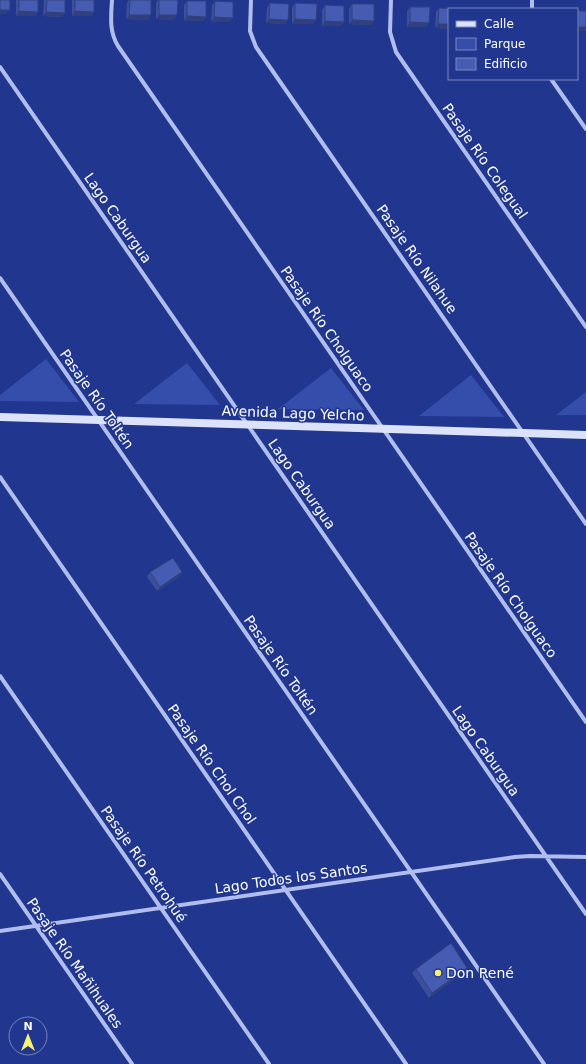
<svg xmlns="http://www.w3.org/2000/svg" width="586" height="1064" font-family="'DejaVu Sans',sans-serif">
<rect width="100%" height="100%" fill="#21368e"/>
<path fill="#354eab" d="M46,359L79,402L0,401V395Z
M187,363L220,405L134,404Z
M331,368L364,410L278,409Z
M471,375L504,417L419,416Z
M586,392V415H556Z"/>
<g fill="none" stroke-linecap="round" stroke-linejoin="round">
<path stroke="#b1bdec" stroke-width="4" d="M112,0C111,17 109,31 118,46L586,722
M251,0L250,31L256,47L586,524
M391,0L390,32L396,52L586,327
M532,9V0
M0,67L586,914
M551,79L586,129
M0,278L544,1064
M0,477L406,1064
M0,676L269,1064
M0,874L132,1064
M0,931L515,857L530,856L586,857"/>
<path stroke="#dce2f9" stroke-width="8" d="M0,417L586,435"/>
</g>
<path fill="#3c4f9a" d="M16,0H38V12L35,16H16Z
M44,0H65L62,17L43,16Z
M72,0H94V12L91,16H72Z
M129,0H151L148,20L126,19L127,3Z
M158,0H178L174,20L156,19V3Z
M187,1L203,21H184V5Z
M215,1L230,22H211L212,6Z
M270,3L288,20L285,24L266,23L267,8Z
M295,3L316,20L313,24H292V8Z
M352,4L371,25L349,24V9Z
M325,5L344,22L340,26H322V10Z
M410,7L429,23L426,27H407V11Z
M439,8L449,9V29L435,28L436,12Z
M578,11H586L577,31V13Z
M150,572H182L179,577L157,591L147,577Z
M467,968L464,972L429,998L412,973L416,969Z"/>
<path fill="#31407d" d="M0,10H10L6,14H0Z
M19,11L38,12L35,16H16Z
M75,11L94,12L91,16H72Z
M46,12L65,13L62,17L43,16Z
M129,15H151L148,20L126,19Z
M159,15H177L174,20L156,19Z
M187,16L206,17L203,21H184Z
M214,17L233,18L230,22H211Z
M269,19L288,20L285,24L266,23Z
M295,19L316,20L313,24H292Z
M352,20L374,21L371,25L349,24Z
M325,21L344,22L340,26H322Z
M410,22L429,23L426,27H407Z
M438,24H449V29L435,28Z
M578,27H586V31H577V28Z
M182,572L179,577L157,591L160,587Z
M467,968L464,972L429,998L432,993Z"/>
<path fill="#465cb3" stroke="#31407d" d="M0,0H10V10H0Z
M19,0H38V12L19,11Z
M47,0H65V13L46,12Z
M75,0H94V12L75,11Z
M130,0H151V15H129Z
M159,0H178L177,15H159Z
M187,1H206V17L187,16Z
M215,1L233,2V18L214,17Z
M270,3L289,4L288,20L269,19Z
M295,3L317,4L316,20L295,19Z
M352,4H374V21L352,20Z
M325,5L344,6V22L325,21Z
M410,7H430L429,23L410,22Z
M439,8L458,9H449V24H438Z
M467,8L486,9H467Z
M578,11H586V27H578Z
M173,558L182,572L160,587L150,572Z
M451,943L467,968L432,993L416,969Z"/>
<circle fill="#f8f272" stroke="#21368e" stroke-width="1.5" cx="438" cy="973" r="4"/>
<g text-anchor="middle" stroke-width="3" stroke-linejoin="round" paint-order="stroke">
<g font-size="14" fill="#fff" stroke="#21368e">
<text transform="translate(485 161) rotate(55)" y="5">Pasaje Río Colegual</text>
<text transform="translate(118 218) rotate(55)" y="5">Lago Caburgua</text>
<text transform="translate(417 259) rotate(55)" y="5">Pasaje Río Nilahue</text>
<text transform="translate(327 329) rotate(55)" y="5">Pasaje Río Cholguaco</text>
<text transform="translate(97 399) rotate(55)" y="5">Pasaje Río Toltén</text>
<text transform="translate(293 413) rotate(2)" y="5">Avenida Lago Yelcho</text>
<text transform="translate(302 484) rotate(55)" y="5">Lago Caburgua</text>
<text transform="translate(511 595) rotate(55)" y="5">Pasaje Río Cholguaco</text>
<text transform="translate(281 665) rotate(55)" y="5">Pasaje Río Toltén</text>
<text transform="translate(486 751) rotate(55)" y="5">Lago Caburgua</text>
<text transform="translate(212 764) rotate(55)" y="5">Pasaje Río Chol Chol</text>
<text transform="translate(144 864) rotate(55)" y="5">Pasaje Río Petrohué</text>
<text transform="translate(291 878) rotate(-8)" y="5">Lago Todos los Santos</text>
<text transform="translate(75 963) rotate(55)" y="5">Pasaje Río Mañihuales</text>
</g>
<g font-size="14" fill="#fff" stroke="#21368e" text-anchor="start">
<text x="446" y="978">Don René</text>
</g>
</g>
<rect x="448" y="8" width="130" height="72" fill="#21368e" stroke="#7a86bb"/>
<rect x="456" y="21" width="20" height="6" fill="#dce2f9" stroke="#7a86bb"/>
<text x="484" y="28" font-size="12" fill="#ffffff">Calle</text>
<rect x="456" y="38" width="20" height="12" fill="#354eab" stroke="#7a86bb"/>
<text x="484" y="48" font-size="12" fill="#ffffff">Parque</text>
<rect x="456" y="58" width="20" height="12" fill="#465cb3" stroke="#7a86bb"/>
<text x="484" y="68" font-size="12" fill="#ffffff">Edificio</text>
<g transform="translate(28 1036)"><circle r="19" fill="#21368e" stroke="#7a86bb"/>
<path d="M0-3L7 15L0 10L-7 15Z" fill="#f8f272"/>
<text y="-6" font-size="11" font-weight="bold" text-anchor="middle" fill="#ffffff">N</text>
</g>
</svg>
